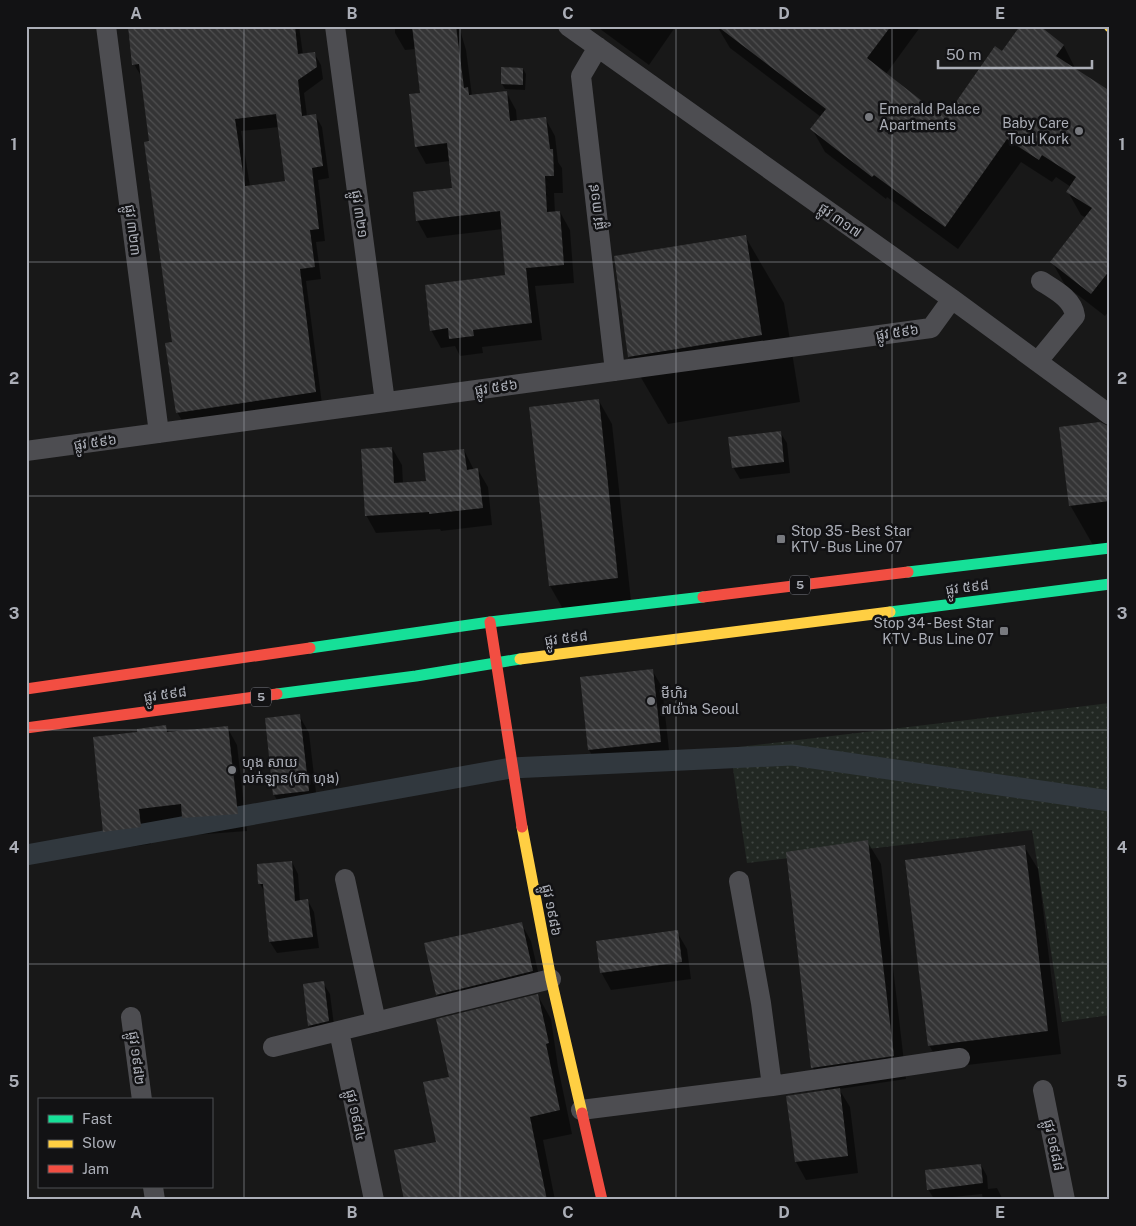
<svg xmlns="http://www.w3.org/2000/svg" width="1136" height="1226" font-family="'Public Sans','Noto Sans Khmer',sans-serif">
<defs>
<pattern id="grass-dots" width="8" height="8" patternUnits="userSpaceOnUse" patternTransform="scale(1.25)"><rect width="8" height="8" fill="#222823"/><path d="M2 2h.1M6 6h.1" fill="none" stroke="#3f4541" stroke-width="1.8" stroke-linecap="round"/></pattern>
<pattern id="building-back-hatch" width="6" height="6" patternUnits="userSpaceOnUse" patternTransform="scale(1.25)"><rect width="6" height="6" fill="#343435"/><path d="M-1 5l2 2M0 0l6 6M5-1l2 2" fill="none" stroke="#4f4f50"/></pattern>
</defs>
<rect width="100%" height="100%" fill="#181818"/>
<path fill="url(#grass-dots)" d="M1110,703V1015L1062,1022L1032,830L747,863L730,748Z"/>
<path fill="#0007" fill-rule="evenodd" d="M129,26H299L303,55L314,53L321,65L323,79L304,93L307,116L315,115L322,127L329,178L318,180L325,241L316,242L321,279L306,281L322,404L184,424L177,412L173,343L151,142L141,76L134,64ZM279,127L286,182L250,186L241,131Z
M395,26H459L466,50L472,96L506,92L516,110L517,121L545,118L555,136L558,162L562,168L563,193H554L555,213L560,212L570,230L574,283L535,286L542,340L482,347L483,353L460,356L455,346L441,348L431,330L507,276L503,229L427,238L417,220L453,189L450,161L426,164L416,146L421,94L416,49L405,50L395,33Z
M596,26H676L649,65Z
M717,26H921L886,74L936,114H949L1002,53L1038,26L1064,46L1076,70L1110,93V310L1105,316L1065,285L1052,262L1086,218L1081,215L1068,192L1071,187L1056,177L1052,182L1021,162L958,249L887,197L886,199L825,152L812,129L821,117L730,48Z
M503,69H523L526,74L525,90L505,89L502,84Z
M745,236L784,303L800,402L668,424L629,357Z
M599,401L612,424L631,601L563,609L550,586Z
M1110,428V550L1097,552L1070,505Z
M780,432L787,443L790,473L740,479L733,467Z
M392,448L402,465L403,484L427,483L464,450L474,470H478L488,487L492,525L441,531L440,529L376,533L366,515Z
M652,670L662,687L670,759L599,767L589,750Z
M299,715L309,733L318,809L284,812L274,795Z
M165,727L169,733L227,727L237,745L247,831L194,835L186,821L149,826L151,844L114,849L104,831L139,733Z
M867,841L881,864L906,1079L839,1089L850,1107L858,1173L806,1180L796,1162L788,1097L826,1091L813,1068Z
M1024,846L1038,869L1061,1054L942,1068L929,1045Z
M292,862L298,874L300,902L308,901L314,912L319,948L277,953L270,942L265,893L260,884L258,865Z
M521,923L531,941L542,989L447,1012L437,995Z
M677,932L687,949L691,979L611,990L601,972Z
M323,983L330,994L335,1033L316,1037L309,1026L304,985Z
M538,996L551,1019L558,1067L572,1134L543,1140L555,1200H406L437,1143L450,1078Z
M981,1165L987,1176L988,1189L997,1188L1003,1200H983L982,1194L934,1199L928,1189Z"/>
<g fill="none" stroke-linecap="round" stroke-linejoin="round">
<path stroke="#31383e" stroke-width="21" d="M26,855L511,768L792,755L1110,801"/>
</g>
<path fill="url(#building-back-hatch)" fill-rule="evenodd" d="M128,26H295L298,54L315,52L317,67L298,80L302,116L316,114L323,166L312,168L319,229L310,230L315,267L300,269L316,392L176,413L165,343L172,342L144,142L149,141L139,64L132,65ZM276,114L285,181L245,186L235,119Z
M412,26H456L464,88L468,87L469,95L507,91L510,121L546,117L550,149H553L554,176H545L547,212L560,211L564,265L526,268L532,323L473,330L474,336L449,339L448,328L430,331L425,285L505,275L500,211L416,221L413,192L452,188L447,143L415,147L409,94L420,93Z
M717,26H891L867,58L936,112L940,106L949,112L995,46L1002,51L1020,26H1040L1064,45L1056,56L1110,91V270L1091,294L1050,262L1092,208L1066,192L1076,177L1042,155L1039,160L1007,139L945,227L874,175L872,177L810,129L826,109Z
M501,67L523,68V85L501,84Z
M746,235L762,335L628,357L614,256Z
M599,399L618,578L549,586L529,407Z
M1100,422L1110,427V501L1069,506L1059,427Z
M781,431L784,462L732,468L728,437Z
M392,447L394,483L426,481L423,453L464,449L467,470L478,468L483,508L429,514V512L365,516L361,449Z
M653,669L661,742L588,750L580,677Z
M300,714L309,791L273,795L265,718Z
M166,725L167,732L228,726L238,814L182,818L181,804L139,809L141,827L103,832L93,737L137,732V729Z
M868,840L894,1056L811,1068L786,852Z
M1025,845L1048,1031L928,1046L905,860Z
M292,861L295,901L308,899L313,937L269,942L263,884H258L257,864Z
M522,922L533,971L436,995L424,943Z
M678,930L682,962L600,973L596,941Z
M324,981L329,1021L308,1026L303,984Z
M538,994L549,1043L546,1044L560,1110L530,1117L547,1200H404L394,1150L436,1142L423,1082L449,1077L436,1019Z
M840,1088L848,1156L795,1162L786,1096Z
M981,1164L983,1183L927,1190L925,1170Z"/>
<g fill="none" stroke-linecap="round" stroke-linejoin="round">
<path stroke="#4d4d51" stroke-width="20" d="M106,26L159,433
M335,26L385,402
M568,26L952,299L1110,415
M598,47L581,76L615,371
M1038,361L1075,316C1073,299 1055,290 1041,281
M26,451L931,328L952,299
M345,879L376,1022
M739,881L761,1003L772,1086
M131,1017L142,1100
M339,1031L374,1200
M273,1047L551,979
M1043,1090L1065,1200
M581,1110L772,1086L960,1058
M153,1187L155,1200"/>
<path stroke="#16e098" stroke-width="11" d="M908,572L1110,548
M890,612L1110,584
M310,648L490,622L703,597
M277,694L416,676L520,659"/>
<path stroke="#ffcf43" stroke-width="11" d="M1109,26L1110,27
M520,659L890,612
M522,827L551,979L582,1113"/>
<path stroke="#f24e42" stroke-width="11" d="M703,597L908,572
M490,622L522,827
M26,689L310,648
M26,728L277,694
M582,1113L602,1200"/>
</g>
<path fill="none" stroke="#abaeb7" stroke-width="1" stroke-opacity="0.55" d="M244,26V1200M460,26V1200M676,26V1200M892,26V1200M26,262H1110M26,496H1110M26,730H1110M26,964H1110"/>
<g fill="#787a7f" stroke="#121214" stroke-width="2">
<circle cx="869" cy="117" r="5"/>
<circle cx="1079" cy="131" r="5"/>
<rect x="776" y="534" width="10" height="10" rx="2.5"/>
<rect x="999" y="626" width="10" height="10" rx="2.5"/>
<circle cx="651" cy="701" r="5"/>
<circle cx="232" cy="770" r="5"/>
</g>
<g text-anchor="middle" stroke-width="5" stroke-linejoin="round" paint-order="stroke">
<g fill="#121214" stroke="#7d7f86" stroke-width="1">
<rect x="790" y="575.5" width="20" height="19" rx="4"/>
<rect x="251" y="687.5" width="20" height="19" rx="4"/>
</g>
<g font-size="12" font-weight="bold" fill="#abaeb7">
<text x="800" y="589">5</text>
<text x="261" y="701">5</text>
</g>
<g font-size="14" fill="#abaeb7" stroke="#121214" text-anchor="start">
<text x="879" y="114">Emerald Palace<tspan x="879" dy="16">Apartments</tspan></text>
<text x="1069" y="128" text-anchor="end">Baby Care<tspan x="1069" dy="16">Toul Kork</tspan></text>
<text x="791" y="536">Stop 35 - Best Star<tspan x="791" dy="16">KTV - Bus Line 07</tspan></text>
<text x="994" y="628" text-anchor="end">Stop 34 - Best Star<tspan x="994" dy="16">KTV - Bus Line 07</tspan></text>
<text x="661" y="698">មីហិរ<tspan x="661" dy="16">៧យ៉ាង Seoul</tspan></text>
<text x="242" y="767">ហុង សាយ<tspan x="242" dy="16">លក់ឡាន(ហ៊ា ហុង)</tspan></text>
</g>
<g font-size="14" fill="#abaeb7" stroke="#121214">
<text transform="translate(596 207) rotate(-97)" y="5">ផ្លូវ ៣១៩</text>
<text transform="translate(360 214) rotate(82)" y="5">ផ្លូវ ៣២១</text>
<text transform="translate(840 220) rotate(35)" y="5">ផ្លូវ ៣១៧</text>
<text transform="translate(133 230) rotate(83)" y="5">ផ្លូវ ៣២៣</text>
<text transform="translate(897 332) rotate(-8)" y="5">ផ្លូវ ៥៩៦</text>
<text transform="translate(496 387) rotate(-8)" y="5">ផ្លូវ ៥៩៦</text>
<text transform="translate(95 442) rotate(-8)" y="5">ផ្លូវ ៥៩៦</text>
<text transform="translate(967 587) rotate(-7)" y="5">ផ្លូវ ៥៩៨</text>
<text transform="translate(566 638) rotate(-7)" y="5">ផ្លូវ ៥៩៨</text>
<text transform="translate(165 694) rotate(-8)" y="5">ផ្លូវ ៥៩៨</text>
<text transform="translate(552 910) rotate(79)" y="5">ផ្លូវ ១៩៨៦</text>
<text transform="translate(137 1058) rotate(83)" y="5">ផ្លូវ ១៩៨២</text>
<text transform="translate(356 1115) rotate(78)" y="5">ផ្លូវ ១៩៨៤</text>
<text transform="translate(1054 1145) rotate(78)" y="5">ផ្លូវ ១៩៨៨</text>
</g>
</g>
<rect width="1136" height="1226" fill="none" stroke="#121214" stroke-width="55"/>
<rect x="38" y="1098" width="175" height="90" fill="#121214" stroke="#4f5055"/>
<rect x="48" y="1115" width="25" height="8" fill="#16e098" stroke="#4f5055"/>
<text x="82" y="1124" font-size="15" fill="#abaeb7">Fast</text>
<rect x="48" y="1140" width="25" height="8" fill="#ffcf43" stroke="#4f5055"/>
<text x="82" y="1148" font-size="15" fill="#abaeb7">Slow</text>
<rect x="48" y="1165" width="25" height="8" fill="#f24e42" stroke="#4f5055"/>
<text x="82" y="1174" font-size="15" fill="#abaeb7">Jam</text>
<path d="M938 60v8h154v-8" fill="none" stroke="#abaeb7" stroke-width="2.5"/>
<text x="946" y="60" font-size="15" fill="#abaeb7" stroke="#121214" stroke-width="4" paint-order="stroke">50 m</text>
<rect x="28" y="28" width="1080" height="1170" fill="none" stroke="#abaeb7" stroke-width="2"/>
<g font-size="16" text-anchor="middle" font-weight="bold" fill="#abaeb7">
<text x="136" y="19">A</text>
<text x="352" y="19">B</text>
<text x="568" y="19">C</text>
<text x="784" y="19">D</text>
<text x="1000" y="19">E</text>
<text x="14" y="150">1</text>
<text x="1122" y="150">1</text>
<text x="14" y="384">2</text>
<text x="1122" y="384">2</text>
<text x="14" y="619">3</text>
<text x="1122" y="619">3</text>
<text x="14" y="853">4</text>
<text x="1122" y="853">4</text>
<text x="14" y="1087">5</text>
<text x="1122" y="1087">5</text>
<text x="136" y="1218">A</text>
<text x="352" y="1218">B</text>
<text x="568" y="1218">C</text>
<text x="784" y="1218">D</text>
<text x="1000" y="1218">E</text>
</g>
</svg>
